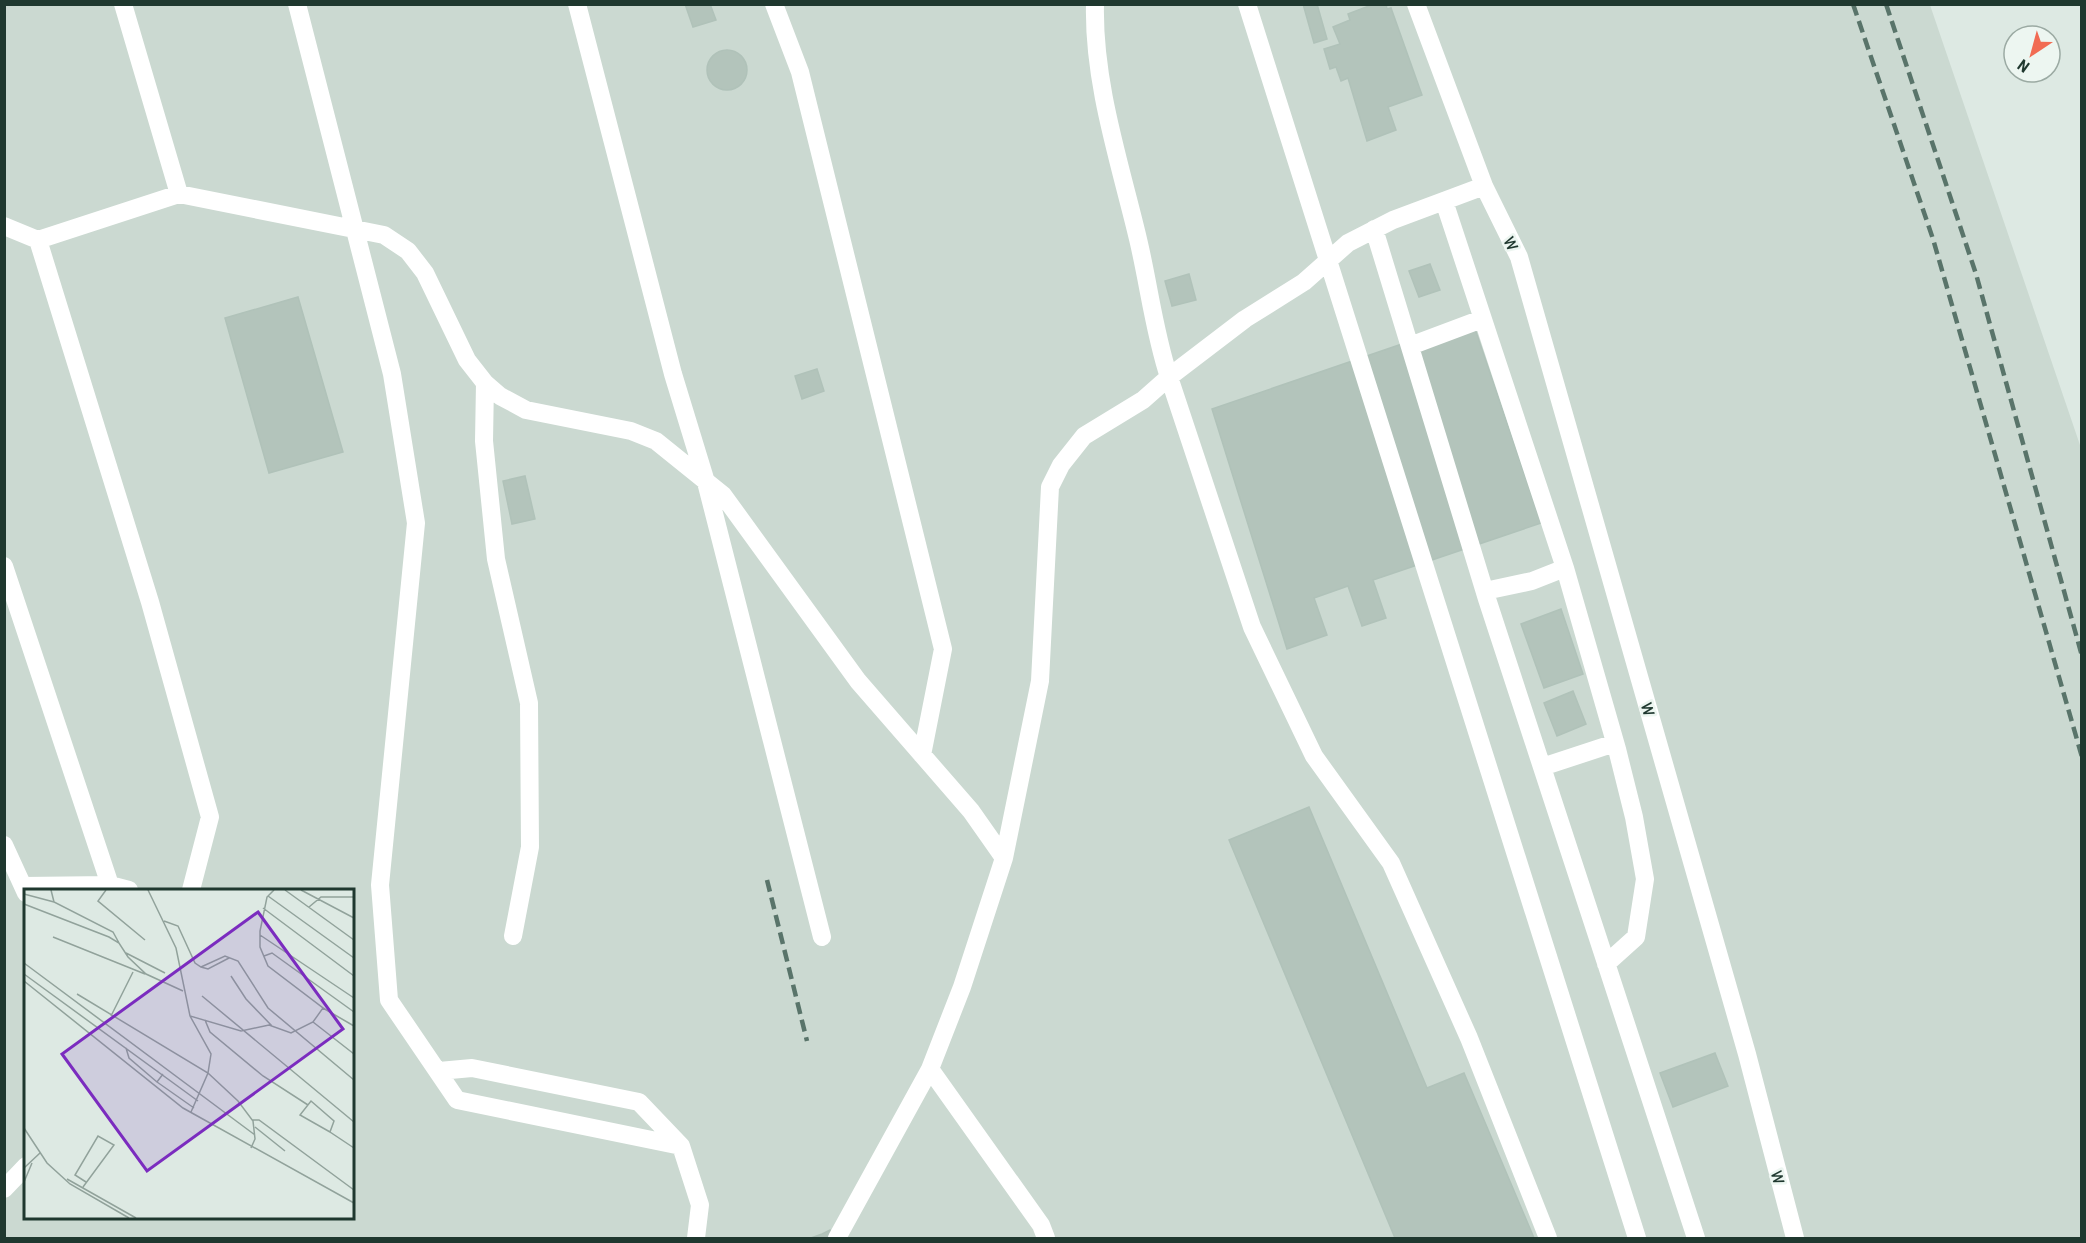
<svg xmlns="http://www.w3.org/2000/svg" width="2086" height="1243" font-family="'Roboto Condensed',sans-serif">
<rect width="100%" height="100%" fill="#dde9e3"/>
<path fill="#cbd9d1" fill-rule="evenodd" d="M5,5H1930L2081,448V1238H5ZM26,890H352V1218H26Z"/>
<path fill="#b3c4bb" stroke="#b0c2b9" stroke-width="1.5" d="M685,4H710L716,20L693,27Z
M1303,4H1317L1327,39L1314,43Z
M1374,4H1386L1387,9L1391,8L1422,95L1388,107L1396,130L1367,141L1348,78L1341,81L1336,67L1330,69L1324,49L1340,44L1333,27L1350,20L1348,14Z
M707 70a20 20 0 1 1 40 0a20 20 0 1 1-40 0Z
M1430,264L1440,290L1419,297L1409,271Z
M1189,274L1196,300L1172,306L1165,281Z
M298,297L343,452L269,473L225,318Z
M1472,320L1541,523L1373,580L1386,618L1362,626L1348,586L1314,598L1327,635L1287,649L1212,409Z
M817,369L824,391L802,399L795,376Z
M525,476L535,519L512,524L503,481Z
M1561,609L1583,674L1544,688L1521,624Z
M1573,691L1586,724L1557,736L1544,703Z
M1309,807L1427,1088L1464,1073L1534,1238H1395L1229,840Z
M1715,1053L1728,1086L1673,1107L1660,1073Z
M830,1230L833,1238H811L822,1234Z"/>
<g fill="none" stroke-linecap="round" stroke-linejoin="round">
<path stroke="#fff" stroke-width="18" d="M123,4L179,194
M297,4L392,374L416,523L380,885L389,1000L457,1100L681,1146
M577,4L673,374L706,482L822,937
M774,4L800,72L943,649L922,755
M1247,4L1637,1238
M1416,4L1484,186L1519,257L1747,1054L1795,1238
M1484,186L1393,220L1348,243L1304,282L1245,319L1169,377L1252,627L1314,756L1391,863L1469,1038L1548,1238
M1444,201L1565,568
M4,226L38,240
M1374,229L1487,599L1696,1238
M1410,346L1482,319
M485,383L484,441L496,559L529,703L530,847L513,936
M4,566L110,885L129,890
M1485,591L1532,581L1565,568L1617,749L1634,817L1645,879L1636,937L1606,964
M1542,767L1615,743
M4,845L26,893
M1004,858L1040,681L1050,487L1061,465L1084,436L1143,400L1169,377C1154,332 1149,285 1138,239C1120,163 1093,83 1095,4
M23,886L110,885
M191,890L210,817L150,602L38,240L179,194L384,235L408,251L425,273L467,360L485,383L500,396L526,410L631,431L656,441L723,495L858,681L971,811L1004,858L962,987L930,1069L837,1238
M930,1069L1041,1225L1046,1238
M439,1071L472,1068L639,1102L681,1146L700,1205L696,1238
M4,1189L26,1166"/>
<path stroke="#59746a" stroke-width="4.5" stroke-dasharray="12 6" stroke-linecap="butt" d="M1853,4L1933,239L2082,757
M1886,4L1976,274L2082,656
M767,880L807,1041"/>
</g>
<g text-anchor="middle" stroke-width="5" stroke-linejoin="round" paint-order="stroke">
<g font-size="21" fill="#1f382f" stroke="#edf6f1">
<text transform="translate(1512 243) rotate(64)" y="7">w</text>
<text transform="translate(1649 709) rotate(74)" y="7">w</text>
<text transform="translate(1779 1177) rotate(75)" y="7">w</text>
</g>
</g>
<g transform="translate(24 889)">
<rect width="330" height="330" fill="#dde9e3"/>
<path fill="none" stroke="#91a29b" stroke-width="1.5" d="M27,1L30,13L89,43L95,54M82,1L74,12L121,51M124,1L152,59L166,127L217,142L245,136L267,144L289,133L299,119L244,77L236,58V42L243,8L250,1M261,1L330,51M277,1L330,29M0,5L30,13M244,7L330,69M0,15L85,48L95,54L104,68L122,85L159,102M285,18L297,8H330M239,19L330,87M140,32L154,37L171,74L177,78L184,80L205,69M236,46L330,109M29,48L121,85M102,64L141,84M240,67L248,64L330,123M0,74L231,246M177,78L201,67L214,72L244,119L330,191M0,85L174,212M207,87L222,110L248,137M0,92L159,219L330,314M53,105L184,184L167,223M178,107L330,233M299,119L330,137M87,127L109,83M166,127L187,165L184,184L214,212L229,232L231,250L227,259M181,131L186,143L239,187L284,216M289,133L330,165M102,159L105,169L133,193L139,185M133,193L170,219M228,231H235L330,301M231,238L261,262M0,239L23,274L46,295L105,329M306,243L276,226L287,212L310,232L306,243L330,259M0,279L16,264M43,290L112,329M0,293L8,274M59,298L90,256L74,247L51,286L62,293"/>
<path fill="#7b2cbf" fill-opacity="0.15" stroke="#7b2cbf" stroke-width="3" d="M234,23L319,140L123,282L38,165Z"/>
<rect width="330" height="330" fill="none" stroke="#1f382f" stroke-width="3"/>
</g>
<rect width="2086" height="1243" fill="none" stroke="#1f382f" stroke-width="12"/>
<g transform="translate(2032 54) rotate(216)"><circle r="28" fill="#edf6f1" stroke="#9baaa3" stroke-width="1.5"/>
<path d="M0-4.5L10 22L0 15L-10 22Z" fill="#f16b53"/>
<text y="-9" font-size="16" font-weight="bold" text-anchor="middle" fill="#1f382f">N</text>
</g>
</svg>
